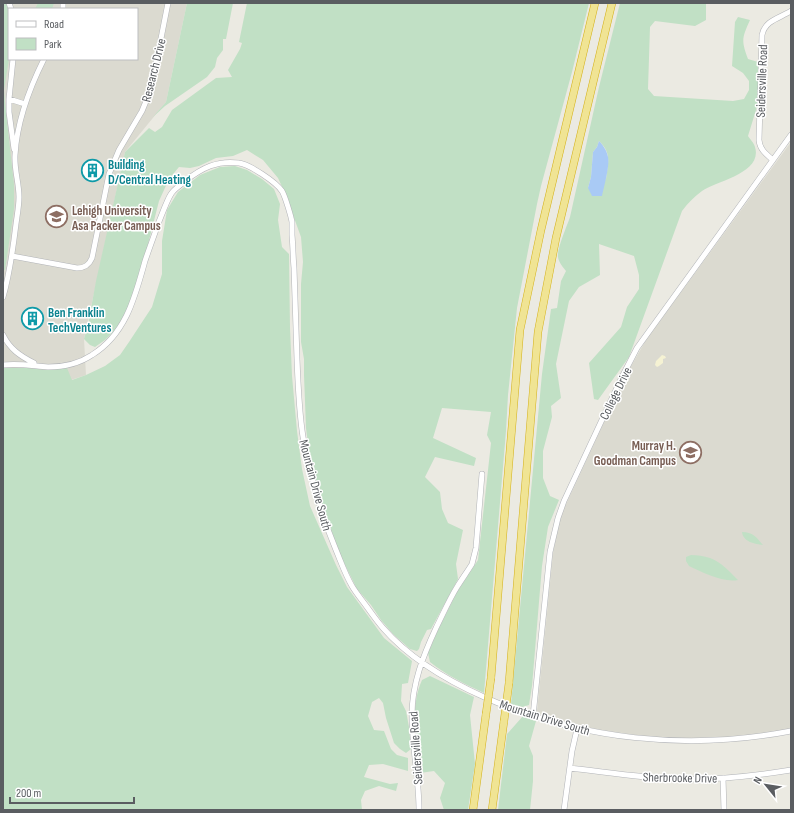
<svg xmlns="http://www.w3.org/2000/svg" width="794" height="813" font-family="'Sofia Sans Condensed',sans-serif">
<rect width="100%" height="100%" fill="#ebeae2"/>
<path fill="#dbdad0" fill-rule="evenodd" d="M3,3H187L166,102L125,152L84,339L86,375L65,382L3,545ZM9,9H137V59H9Z
M791,142V729L761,734L729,737L690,738L651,737L607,731L591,728L555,720L539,715L537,711L553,553L558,528L562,513L568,500L626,375L646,340Z"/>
<path fill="#c1e0c5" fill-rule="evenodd" d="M3,3H6L9,13V59L4,90L5,102L14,185V209L5,270H3Z
M38,3H54L52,9H35Z
M187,3H233L226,39H223V50L217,58L215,67L207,77L165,106L153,117L166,102Z
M247,3H589L572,72L541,186L537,204L517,308L508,395L506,431L484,693C465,684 446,675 430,662L428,653L438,630L457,592L478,560L491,443L487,435L491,412L442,408L433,438L476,458L474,466L435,457L425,477L440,492L442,509L448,523L463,530L456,564L458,579L431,629L427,630L421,642L419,649L417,651L410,649L393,634L381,620L371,605L357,589L342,559L327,519L320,497L309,452L306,428L304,375V359L301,342V284L303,262L301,237L285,193L278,178L263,160L247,150L233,156L216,158L199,166L190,168L179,167L169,179L159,201L145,256L137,284L127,310L118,327L105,340L95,347L90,345L84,339L88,325L96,281L125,152L149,128L155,132L162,127L172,110L216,78L232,77L228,70L240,49L242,43L239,42Z
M620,3H706V20L695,26L655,21L650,27L648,89L654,96L733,101L744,99L749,90V81L743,73L732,66L735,22L738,17L750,20C742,38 741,40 748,59L758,62V99L756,110L748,136C750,139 754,143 755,147C763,173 717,181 702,191C694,197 688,203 682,211L629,357L598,400L594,399L589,363L621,327L627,307L639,289V275L634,256L599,244L600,275L579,287L569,301L556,364L561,398L551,406L552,417L543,451V478L550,496L559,500L548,527L542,566L532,686L529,705L522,707L511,704L542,374L551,309L557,308L561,281L566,271C563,267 559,263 558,257C557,248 567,226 570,217L599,87ZM599,141C612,153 608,163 606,179L588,188L591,177L593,152L597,147Z
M235,166L247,170L262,179L274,189L280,204L278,220L282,247L289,254L290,328L292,376L297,431L302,469L310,506L336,565L347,587L384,638L412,661L408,683L402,684L401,701L406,711L409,727L411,749L406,753L400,749L394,743L386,718L383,703L379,698L372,702L368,716L374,730L384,731L391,749L397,755L408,758V771L383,764L369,765L364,777L390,784L398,783L396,791L379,786L365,791L361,800L362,810H3V368H28L47,370L67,368L72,380L86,375L105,366L120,355L129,342L152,307L162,274V241L167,210L178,192L200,175L220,167Z
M742,532C753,532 756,537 763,545C755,544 743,542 742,532Z
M691,555C697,555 704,556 710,558C721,562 730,572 738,580C723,583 702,572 689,566L686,561V557Z
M430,676L474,697L470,715L475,764L468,810H444L440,798L445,783L434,771L420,773C419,740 408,712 422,680Z
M523,716L536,721L529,746L533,756V781L530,810H498L507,734Z"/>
<path fill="#f5f2d3" d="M662,355L665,356L666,358L663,359V363L659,366L657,367L655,365L656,361Z"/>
<path fill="#a9caf5" d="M599,141C603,145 607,151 608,157C610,165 604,187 602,196H592L588,188L591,177L593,152L597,147Z"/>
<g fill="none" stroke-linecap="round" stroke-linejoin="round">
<defs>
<path id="minor" d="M9,3L11,9
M63,9V3
M13,59L9,99V112L14,149
M9,99L25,104
M773,160C766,154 760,150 759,140L762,35C765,20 780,18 791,11
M12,256L77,268C85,268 89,265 92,258L109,174L119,150L142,111L151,89L168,3
M3,297C10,273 13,249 16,224C17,216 19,206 19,197C19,183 14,169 15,155C17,121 29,89 44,59
M3,335C10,349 20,356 34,363
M3,365C19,363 33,366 48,367C63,367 80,363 92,355C126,334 135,297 145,261C149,249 154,236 158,224C161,217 167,200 171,194C174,189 181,185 185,181C202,168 217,160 239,163C249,164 276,182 282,191C285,196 291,216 292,222C292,226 292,231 292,235C293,246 293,257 294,268C295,298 296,329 297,359C298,385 299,412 303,437C310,476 321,514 336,550C341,562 345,574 352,586C356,593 362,600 367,607C372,614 377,621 383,628C410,659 446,680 484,697C580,740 688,751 791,731
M533,716L550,552L558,518L564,501L622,377L637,348L791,135
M570,768C606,772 642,778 679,779C716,780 754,776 791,770
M723,778L724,810
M419,810C419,778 412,747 412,715C412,684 423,656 436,628C443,614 449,600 457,587C462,579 467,572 472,564L476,548L482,474
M564,810L572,751L577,729"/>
<path id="highway" d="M491,678L520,330L541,230L595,3
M509,683L538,332L556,238L612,3
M473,810L486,714
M492,810L504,721"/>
</defs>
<use href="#minor" stroke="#b2b4b8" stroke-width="6"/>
<use href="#highway" stroke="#d4b119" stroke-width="8"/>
<use href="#minor" stroke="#fff" stroke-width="5"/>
<use href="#highway" stroke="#f0e494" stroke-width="7"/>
<defs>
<path id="highway-bridge" d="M486,714L491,678
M504,721L509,683"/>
</defs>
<use href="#highway-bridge" stroke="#d4b119" stroke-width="8" stroke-linecap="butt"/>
<use href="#highway-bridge" stroke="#f0e494" stroke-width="7"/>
</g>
<defs>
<symbol id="building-ring" viewBox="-11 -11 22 22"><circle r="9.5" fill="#fff" stroke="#0f9aa8" stroke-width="1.5"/><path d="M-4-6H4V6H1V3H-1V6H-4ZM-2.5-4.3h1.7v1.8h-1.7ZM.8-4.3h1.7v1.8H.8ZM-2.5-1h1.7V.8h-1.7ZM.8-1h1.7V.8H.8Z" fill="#0f9aa8"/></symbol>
<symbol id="university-ring" viewBox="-11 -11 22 22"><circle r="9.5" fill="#fff" stroke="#8d6e63" stroke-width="1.5"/><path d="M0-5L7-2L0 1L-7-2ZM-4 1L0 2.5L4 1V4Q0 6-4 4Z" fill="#8d6e63"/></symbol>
</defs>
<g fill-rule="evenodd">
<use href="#building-ring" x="80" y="158" width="25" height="25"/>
<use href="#university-ring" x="44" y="204" width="25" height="25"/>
<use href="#building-ring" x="20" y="306" width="25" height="25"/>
<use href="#university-ring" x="678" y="440" width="25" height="25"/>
</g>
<g text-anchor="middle" stroke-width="3" stroke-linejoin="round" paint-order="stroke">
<g font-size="13" fill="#5a5d61" stroke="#fff">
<text transform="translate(153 70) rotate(-76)" y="5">Research Drive</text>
<text transform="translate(761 81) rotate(-88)" y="5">Seidersville Road</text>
<text transform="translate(615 393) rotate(-64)" y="5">College Drive</text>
<text transform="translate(316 485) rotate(75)" y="5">Mountain Drive South</text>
<text transform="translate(545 717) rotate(17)" y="5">Mountain Drive South</text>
<text transform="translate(415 748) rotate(-94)" y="5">Seidersville Road</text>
<text transform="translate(680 777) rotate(1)" y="5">Sherbrooke Drive</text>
</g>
<g font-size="13" font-weight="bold" fill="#0d838f" stroke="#fff" text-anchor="start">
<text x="108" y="169">Building<tspan x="108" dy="15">D/Central Heating</tspan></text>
<text x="48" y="317">Ben Franklin<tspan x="48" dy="15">TechVentures</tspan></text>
</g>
<g font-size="13" font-weight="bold" fill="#785e54" stroke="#fff" text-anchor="start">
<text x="72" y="215">Lehigh University<tspan x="72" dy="15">Asa Packer Campus</tspan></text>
<text x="676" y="450" text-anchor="end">Murray H.<tspan x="676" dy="15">Goodman Campus</tspan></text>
</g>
</g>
<rect width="794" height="813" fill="none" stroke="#5a5d61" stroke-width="8"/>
<rect x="8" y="8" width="130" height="52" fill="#ffffff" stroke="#bdbec0"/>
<rect x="16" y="21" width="20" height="6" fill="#ffffff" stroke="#bdbec0"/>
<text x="44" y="28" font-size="12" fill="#5a5d61">Road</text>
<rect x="16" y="38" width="20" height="12" fill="#c1e0c5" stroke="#bdbec0"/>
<text x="44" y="48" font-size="12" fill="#5a5d61">Park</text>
<g transform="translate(766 785) rotate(300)" stroke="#ffffff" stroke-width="3" paint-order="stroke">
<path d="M0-3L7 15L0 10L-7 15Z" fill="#5a5d61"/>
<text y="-6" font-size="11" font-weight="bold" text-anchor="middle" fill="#5a5d61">N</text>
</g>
<path d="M10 797v6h124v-6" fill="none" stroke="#5a5d61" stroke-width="2"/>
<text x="16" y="797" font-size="12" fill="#5a5d61" stroke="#ffffff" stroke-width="3" paint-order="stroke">200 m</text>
</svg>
